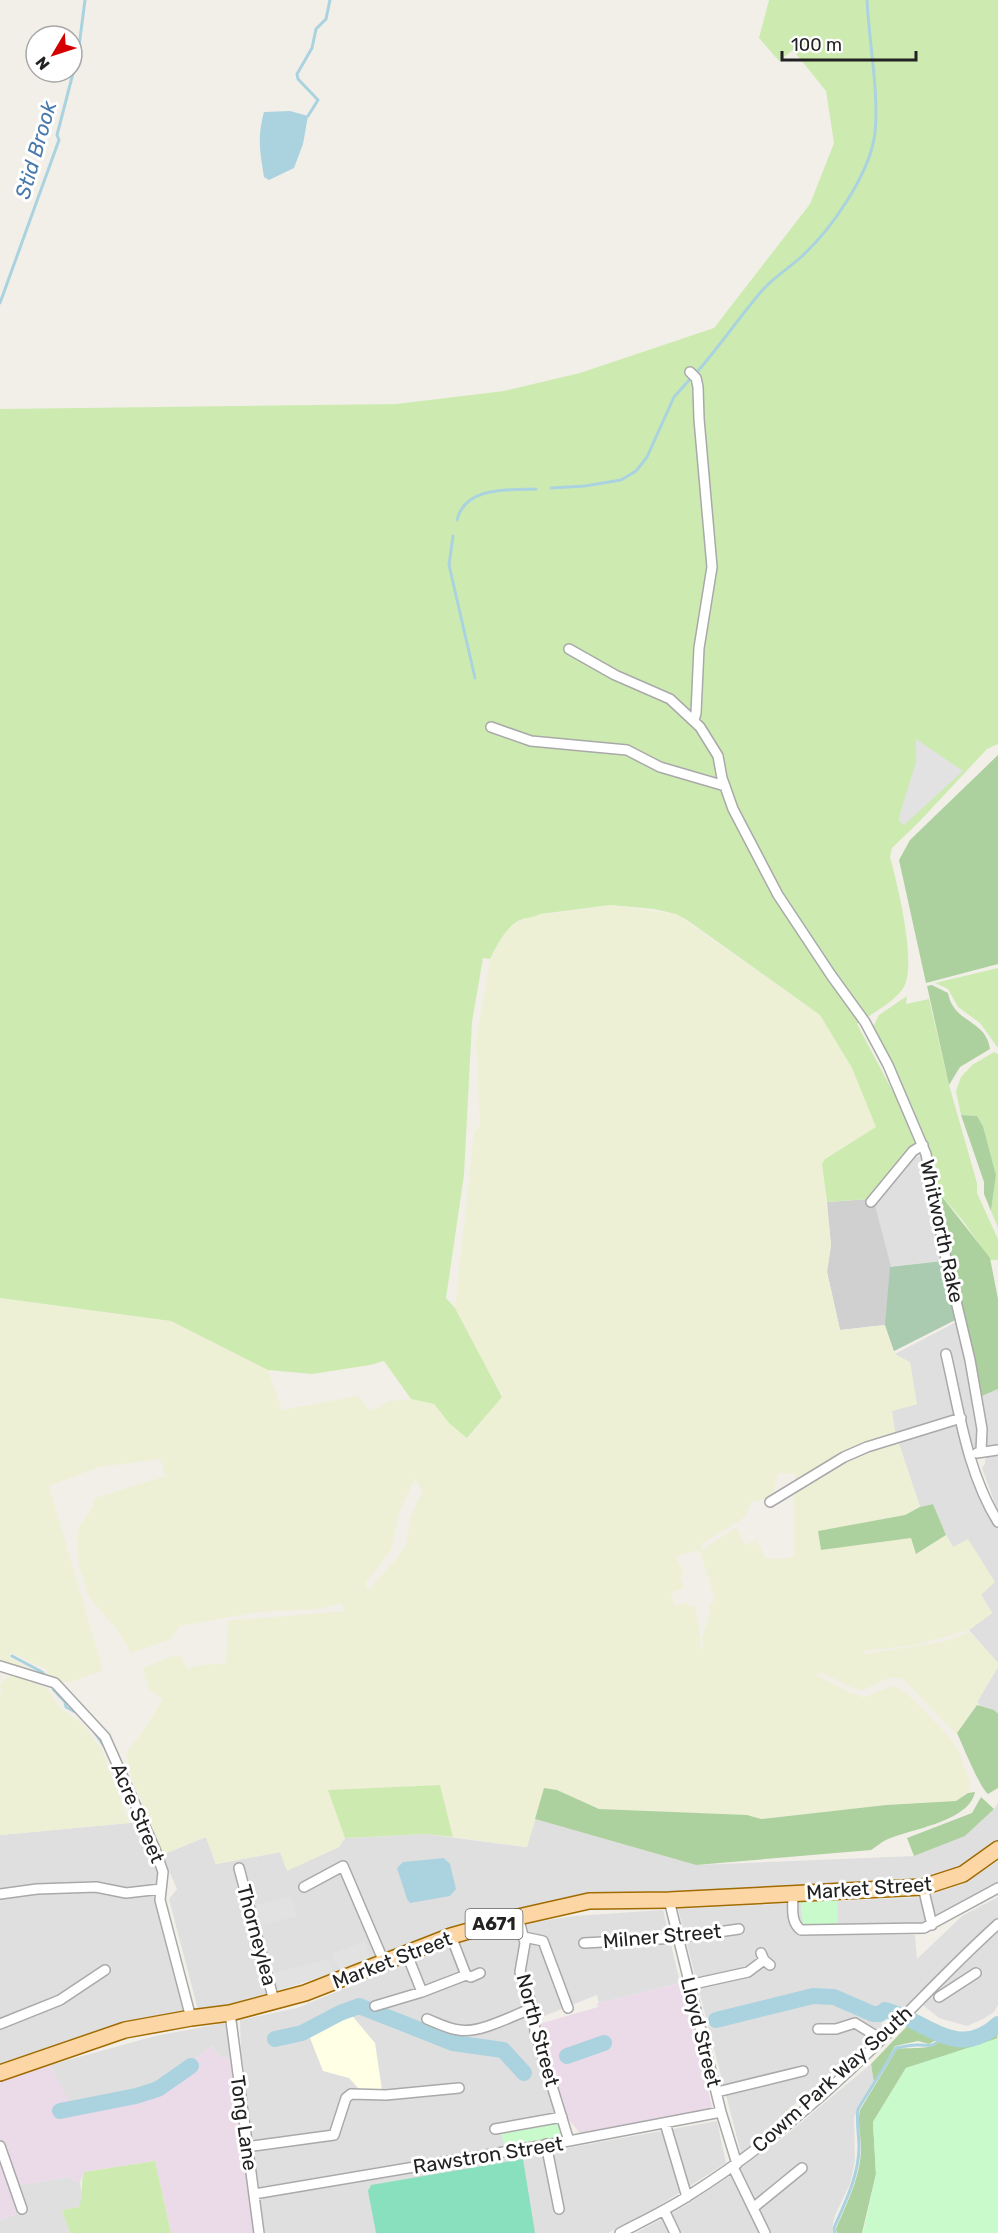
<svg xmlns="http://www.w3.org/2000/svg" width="998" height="2233" font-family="Rubik,sans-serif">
<rect width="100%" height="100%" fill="#f2efe9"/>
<path fill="#e0dfdf" d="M924,1156L944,1261L890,1267L875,1205L912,1157Z
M958,1321L977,1419L978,1447L964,1455L975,1485L987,1511L998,1528V1663L969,1630L992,1613L946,1535L933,1504L920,1507L895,1432L892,1411L917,1404L895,1354Z
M998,1389V1512L982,1468L985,1464L987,1428L982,1396Z
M998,1667V1725L977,1702Z
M998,1803V1841L955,1869L923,1880L659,1894L453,1928L340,1971L291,1986L236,2003L198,2010L169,1899L177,1889L162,1855L206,1837L216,1864L281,1852L287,1870L339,1847L345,1838L425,1834L526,1847L535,1819L696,1865L914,1856L965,1836L994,1809Z
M140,1822L157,1862L187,2013L0,2071V1835Z
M998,1861V1885L927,1924L803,1926L800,1935H915L917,1959L962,1916L998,1897V2005L994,2012L983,2019L967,2026L939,2018L924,2006L919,1992L905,2007L884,2006L873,2012L846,1999L819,1993L706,2018L678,1909L921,1897L960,1885Z
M663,1910L680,1983L599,2003L597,1995L529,2022L567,2148L717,2121L726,2163L657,2207L608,2233H265L241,2049L240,2020L297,2008L451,1945L503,1927L574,1916Z
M821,2000L842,2003L874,2016L880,2017L886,2013L881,2024L885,2027L790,2108L744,2153H741L708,2026L801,2002Z
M224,2023L228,2028L230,2057L221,2058L212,2046L156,2087L142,2091L71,2106L50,2065L155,2036Z
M871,2064L874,2083L854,2117L855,2161L850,2184L835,2215L832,2228L834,2233H636L686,2205L730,2176L786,2135Z
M68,2177L80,2183L83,2199L79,2207L62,2210L70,2233H0V2220L19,2213L9,2187Z"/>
<path fill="#ebdbe8" d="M680,1983L713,2110L580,2133L568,2119L539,2024L598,2007L597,2003H599Z
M212,2046L221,2058L230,2057L254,2233H171L155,2161L84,2172L80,2183L68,2177L9,2187L19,2213L0,2220V2082L50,2065L74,2110L138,2098L159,2090L192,2068L190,2062Z"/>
<path fill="#ffffe5" d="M349,2012L375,2043L382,2090L359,2089L349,2078L323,2071L308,2033Z"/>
<path fill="#d0d0d0" d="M869,1199L875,1205L891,1267L944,1261L957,1319L894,1351L885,1325L840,1330L827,1272L831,1245L827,1202Z"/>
<path fill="#eef0d5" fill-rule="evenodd" d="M610,905L676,914L820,1015L852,1068L868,1106L876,1127L825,1159L822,1164L831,1245L827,1272L840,1330L885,1325L895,1354L910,1362L917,1404L892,1411L895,1432L865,1442L839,1454L795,1480V1474L778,1473L772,1497L751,1502L746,1515L741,1520L701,1544L702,1549L705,1548L737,1527L744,1545L757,1540L765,1558L783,1559L794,1556V1491L849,1460L898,1441L920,1507L905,1515L819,1531L821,1550L911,1538L916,1554L946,1535L953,1547L968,1539L995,1582L981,1595L992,1613L969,1630L915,1645L864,1651V1654L943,1642L970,1632L998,1663V1667L977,1702V1705L956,1734L902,1678H889L862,1690L853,1688L823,1673H817V1676L851,1693L860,1695L862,1698L892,1686L901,1689L920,1706L950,1738L959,1751L971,1786L968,1793L956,1801L886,1805L761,1819L746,1815L599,1809L557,1790L545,1788L527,1847L453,1837L440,1785L329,1790L345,1838L339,1847L287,1871L280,1852L216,1864L206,1837L162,1855L138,1804L143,1802L133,1784L126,1753L143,1731L163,1699L149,1689L143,1668L173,1656L182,1657L187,1670L196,1666L226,1663L228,1621L345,1611L341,1603L319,1609L257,1612L180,1626L171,1639L131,1653L118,1631L89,1597L79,1566L77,1541L79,1525L92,1509L95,1498L166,1476L160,1459L99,1467L49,1486L103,1670L71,1682H57L51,1680L46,1669L10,1652V1658L42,1675L0,1664V1298L171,1321L268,1370L282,1410L358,1396L370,1410L379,1408L389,1401L411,1399L434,1404L450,1424L469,1439L503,1393L499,1391L455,1308L474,1133L480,1125L476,1041L490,959L506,930L526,917ZM415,1478L422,1491L410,1519L407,1542L397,1558L369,1590L365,1584L391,1550L399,1513ZM699,1550L715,1599L710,1604V1615L702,1638L704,1649H701L700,1632L695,1606L689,1607L688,1602L675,1606L671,1593L684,1588L680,1576L684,1574L676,1556Z
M11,1675L47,1688L59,1707L83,1724L102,1750L129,1823L0,1835V1694L2,1692L0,1684Z"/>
<path fill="#cdebb0" d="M769,0H998V744L987,749L919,822L892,848L890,857C897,883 919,969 902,990C891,1004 871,1014 857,1024L917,1137L912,1149L869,1199L827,1202L822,1164L825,1159L876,1127L852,1068L820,1015L687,920L676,914L654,909L610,905L541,914C536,916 532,917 527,918C508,921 498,944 490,959L483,958L472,1022L464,1175L446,1298L455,1308L502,1397L467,1438L450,1424L434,1404L411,1399L384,1361L370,1365L312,1374L268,1370L171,1321L0,1298V409L396,404L504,391L580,373L714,328L810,204L834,143L826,91L793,50L779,61L759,38Z
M998,968V1048L980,1023L958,1007L948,989L935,983Z
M907,996L906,1004L929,999L949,1085L977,1183V1193L998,1239V1260H990L963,1221L936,1189L892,1065L873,1027L879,1015Z
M994,1052L998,1054V1228L991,1211L996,1175L983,1126L977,1116L961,1115L956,1091L961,1077L972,1065Z
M440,1785L453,1837L425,1834L345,1838L328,1790Z
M155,2161L171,2233H70L62,2210L79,2207C84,2195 80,2184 84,2172Z"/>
<path fill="#add19e" d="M998,755V964L926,983L899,860L910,840Z
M932,985L948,993C949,997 950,1002 953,1006C962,1022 987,1024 990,1049L960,1067L949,1085L927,986Z
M961,1115L977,1116L983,1126L996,1175L991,1211L984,1194V1182Z
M936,1189L990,1258L998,1299V1389L982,1396Z
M933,1504L946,1535L916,1554L911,1538L821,1550L818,1531L905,1515L920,1507Z
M977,1705L994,1710L998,1714V1788L988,1794C980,1788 963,1746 957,1733Z
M544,1788L557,1790L599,1809L747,1815L761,1819L886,1805L956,1801L968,1793L975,1792C969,1822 910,1829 886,1840C881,1842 876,1847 871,1850L696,1865L535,1819Z
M981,1797L994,1809L965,1836L914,1856L907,1838L972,1813Z
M911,2022L938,2039L929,2044L918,2041L895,2046L874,2083L871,2064Z
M998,2029L997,2040L906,2068L873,2122L876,2174L862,2233H837L836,2229C847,2203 861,2176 861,2148C861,2135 857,2123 860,2110L897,2049C911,2047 933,2051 942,2039C962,2043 982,2042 998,2029Z"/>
<path fill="#aacbaf" d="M944,1261L957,1319L894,1351L885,1325L890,1267Z"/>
<path fill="#c8facc" d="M837,1896L838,1924L803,1926L800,1899Z
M998,2038V2233H863L876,2174L873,2122L906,2068Z
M559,2121L564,2138L506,2148L500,2132Z"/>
<path fill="#88e0be" d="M523,2159L535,2233H376L368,2191L371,2185Z"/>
<path fill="#e2e2e2" d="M916,739L963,771L904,825L899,821V817L916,762Z
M291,1896L297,1916L262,1925L256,1905Z
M365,1941L370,1959L340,1971L331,1954Z
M329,1959L333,1973L280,1990L273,1973Z"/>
<path fill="#aad3df" d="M290,111L308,116L303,144L294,168L269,180L264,177C260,152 257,137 264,112Z
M444,1858L450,1864L456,1889L450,1896L410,1903L407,1899L397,1868L403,1862Z"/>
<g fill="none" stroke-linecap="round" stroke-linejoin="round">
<path stroke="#aad3df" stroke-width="3" d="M308,116L318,100L298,79L297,74L312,48L316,29L326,19L330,0
M0,303L59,140L57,135L78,54L85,0
M697,372C719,347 738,319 760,293C772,278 787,270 801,257C831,230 870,174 875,133C879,92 869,42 867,0
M551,488L585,486L621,480L636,471L647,457L674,397L691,378
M457,520C465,486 509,490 536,489
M453,536L449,565L475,678
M12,1656L42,1672L47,1678
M53,1689L65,1702L66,1707L79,1714
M93,1730L106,1749
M115,1769L125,1793
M835,2233L834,2228C845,2203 859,2175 859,2147C859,2134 856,2122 858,2109L896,2048C902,2047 909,2045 916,2045C929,2044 932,2050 942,2036"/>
<path stroke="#aad3df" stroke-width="16" d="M716,2020L813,1996L834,1997L873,2014H880L885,2010C927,2020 957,2062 998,2024
M275,2039L302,2033L340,2013L359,2006L453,2043L503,2050L524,2073
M567,2056L604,2043
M60,2111L136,2096L158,2089L191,2066"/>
<defs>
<path id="minor" d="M690,372L696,378L698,387L699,419L712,567L699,648L696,713L694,720
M569,649L615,675L670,699L700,727L718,756L722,778L733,809L778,895L831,975L865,1022L888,1065L926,1154L946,1259L970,1360L982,1429L981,1451
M491,727L531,741L627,750L660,767L725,786
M871,1202L913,1151L923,1145
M946,1354C959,1410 967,1472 998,1522
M977,1453L998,1450
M770,1502L844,1457L867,1447L961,1418
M0,1666L55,1683L105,1737L155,1849L163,1872L160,1900L191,2018
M239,1868L274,2001
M304,1887L343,1866L384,1962
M923,1887L932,1925
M0,1894L37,1889L96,1887L126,1893L161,1889
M793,1894C793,1907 790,1922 801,1930L924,1928L998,1888
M669,1900L721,2112L737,2164
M518,1917L525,1943L520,1972L533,2008L535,2031L569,2141
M451,1936L466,1975
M524,1937L543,1941L568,2008
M584,1943L677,1938L739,1929
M406,1952L422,1992
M761,1953L764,1960L770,1965
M466,1975L471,1977L480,1973
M689,1985L748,1972L764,1960
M939,1997L976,1973
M375,2006L422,1992L466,1975
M230,2013L259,2233
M427,2019C437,2023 448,2029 459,2030C479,2034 514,2015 533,2008
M0,2024L60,2000L105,1970
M818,2029H836L855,2023L881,2039
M717,2092L803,2071
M665,2123L687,2197
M495,2129L562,2117
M546,2144L559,2209
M0,2146L22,2209
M246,2147L334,2135L346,2098L351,2094L386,2095L459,2088
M733,2167L765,2233
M254,2194L569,2141L721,2112
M753,2208L802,2168
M664,2210L675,2233
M620,2233C643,2221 666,2210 688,2196C758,2152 823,2098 882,2039C920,2000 957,1961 998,1924"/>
<path id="primary" d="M0,2073L125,2030L191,2018L230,2013L305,1993L451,1936L518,1917L589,1901L669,1900L923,1887L963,1874L998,1849"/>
</defs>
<use href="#minor" stroke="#a9a9a9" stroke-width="12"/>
<use href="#primary" stroke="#a06b00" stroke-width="18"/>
<use href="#minor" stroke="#fff" stroke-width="9"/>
<use href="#primary" stroke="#fcd6a4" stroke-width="15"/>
</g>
<g text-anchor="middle" stroke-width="6" stroke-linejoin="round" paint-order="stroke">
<rect fill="#fff" stroke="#646464" stroke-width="1.5" x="465.5" y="1909" width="57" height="30" rx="4.5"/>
<g font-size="18" font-weight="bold" fill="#222">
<text x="494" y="1930">A671</text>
</g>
<g font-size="20" fill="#222" stroke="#fff">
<text transform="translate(942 1231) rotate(78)" y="7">Whitworth Rake</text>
<text transform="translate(138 1813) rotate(67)" y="7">Acre Street</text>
<text transform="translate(869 1888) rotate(-4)" y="7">Market Street</text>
<text transform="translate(257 1935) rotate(75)" y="7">Thorneylea</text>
<text transform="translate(662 1936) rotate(-5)" y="7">Milner Street</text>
<text transform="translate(392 1960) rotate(-21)" y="7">Market Street</text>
<text transform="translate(538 2030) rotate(75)" y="7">North Street</text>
<text transform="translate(701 2032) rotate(76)" y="7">Lloyd Street</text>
<text transform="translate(832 2079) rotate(-42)" y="7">Cowm Park Way South</text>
<text transform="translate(244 2123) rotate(82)" y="7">Tong Lane</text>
<text transform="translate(488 2155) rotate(-9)" y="7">Rawstron Street</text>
</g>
<g font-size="21" font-style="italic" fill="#4a7aab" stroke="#fff">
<text transform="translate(36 150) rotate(-74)" y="7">Stid Brook</text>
</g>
</g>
<g transform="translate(54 54) rotate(231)"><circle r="28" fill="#ffffff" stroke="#a7a7a7" stroke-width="1.5"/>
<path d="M0-4.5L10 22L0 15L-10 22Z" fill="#d40000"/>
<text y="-9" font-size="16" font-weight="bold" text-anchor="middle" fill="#222222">N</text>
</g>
<path d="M782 51v9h134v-9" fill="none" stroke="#222222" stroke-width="3"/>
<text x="791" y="51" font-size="18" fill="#222222" stroke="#ffffff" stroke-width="4.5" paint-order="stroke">100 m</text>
</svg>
